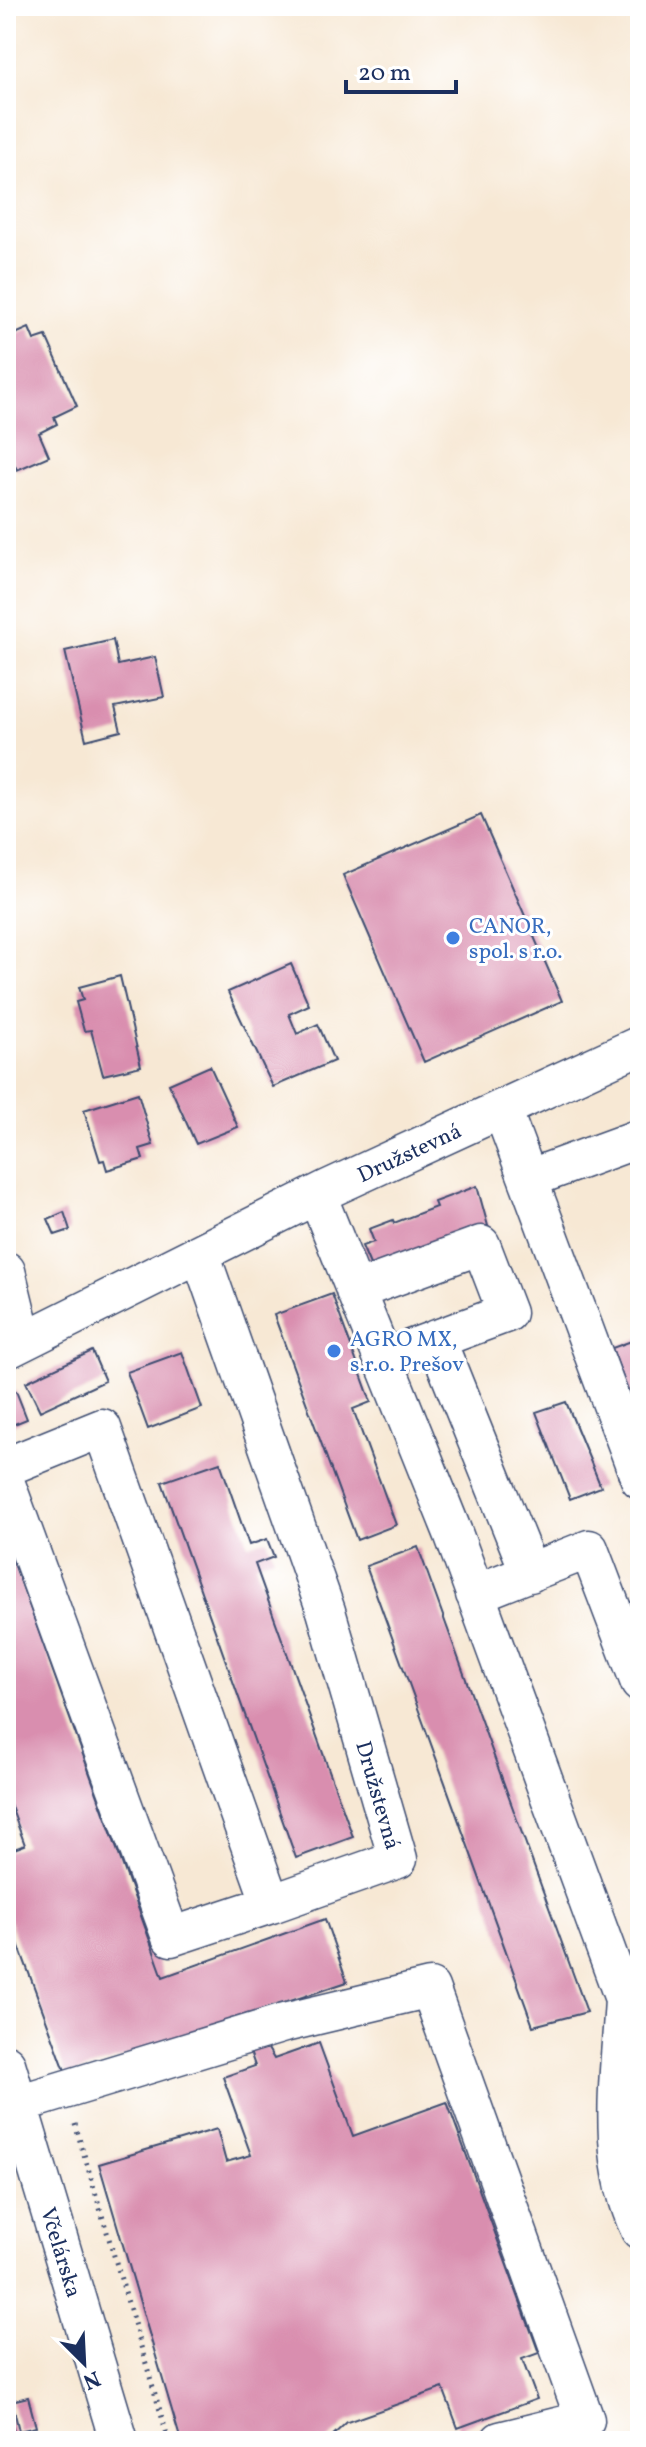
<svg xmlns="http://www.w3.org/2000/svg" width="646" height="2447" font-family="Vollkorn,serif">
<rect width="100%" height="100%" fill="#fff"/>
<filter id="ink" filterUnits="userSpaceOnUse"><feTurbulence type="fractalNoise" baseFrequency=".0125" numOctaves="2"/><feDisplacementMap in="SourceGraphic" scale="16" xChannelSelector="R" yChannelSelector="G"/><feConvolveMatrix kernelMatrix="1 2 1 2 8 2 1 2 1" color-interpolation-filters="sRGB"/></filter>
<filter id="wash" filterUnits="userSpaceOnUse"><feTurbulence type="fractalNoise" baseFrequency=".006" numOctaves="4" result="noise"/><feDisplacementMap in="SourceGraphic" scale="32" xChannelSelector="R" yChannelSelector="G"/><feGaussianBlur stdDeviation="1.8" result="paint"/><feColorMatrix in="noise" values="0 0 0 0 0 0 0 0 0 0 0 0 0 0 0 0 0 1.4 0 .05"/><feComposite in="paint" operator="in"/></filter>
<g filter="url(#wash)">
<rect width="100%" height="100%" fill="#f7e8d4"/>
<g id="blocks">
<path fill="#d98eaf" d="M29,328L34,340L46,336L77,406L54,417L57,424L39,433L49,456L17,470L6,446V338Z
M113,640L118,665L155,657L164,697L115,707L121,731L86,740L65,651Z
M481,815L562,1001L424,1062L343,875Z
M291,964L309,1005L289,1014L297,1034L318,1024L334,1061L273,1087L228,992Z
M120,976L141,1066L103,1075L91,1030L84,1031L76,1002L83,1000L79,987Z
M210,1066L238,1127L196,1144L169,1084Z
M138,1093L153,1145L140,1149L143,1159L107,1170L104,1160L100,1161L84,1110Z
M477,1186L488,1226L371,1267L362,1246L374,1242L369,1229L393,1220L394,1223L436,1207L434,1202Z
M64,1212L70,1230L55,1235L48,1219Z
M332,1294L371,1402L353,1409L396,1525L357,1540L274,1315Z
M640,1338V1423L612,1348Z
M92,1351L105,1381L40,1411L26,1382Z
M182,1352L202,1408L148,1429L127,1372Z
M16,1391L27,1419L7,1427L6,1395Z
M566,1402L601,1487L570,1499L536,1412Z
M220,1462L249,1545L267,1539L274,1557L255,1564L353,1837L296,1858L162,1482Z
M6,1541L163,1977L325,1919L347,1982L67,2076L6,1911V1852L25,1845L6,1793Z
M418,1547L476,1707L587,2012L533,2026L423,1722L366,1566Z
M319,2043L353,2136L447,2102L539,2353L522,2359L537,2399L458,2428L443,2388L347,2422L327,2441H181L99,2164L217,2129L226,2162L251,2155L223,2077L255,2066L248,2046L267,2047L274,2059Z
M28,2397L36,2427L19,2431L12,2401Z
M6,2405L15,2435L6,2438Z"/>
</g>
</g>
<g filter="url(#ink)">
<use href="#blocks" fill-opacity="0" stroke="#3c4b70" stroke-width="2"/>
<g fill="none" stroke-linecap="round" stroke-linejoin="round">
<defs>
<path id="minor" d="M502,1109L640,1479
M528,1179L640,1138
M317,1195L453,1533L624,1999L640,1993
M6,1271L23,1341
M355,1291L481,1245L507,1313L383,1359
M436,1339L530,1573
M6,1350L328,1189L640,1045
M6,1467L102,1428L271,1904L398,1859L326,1611L200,1253
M6,1484L171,1937L271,1904
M475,1594L589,1549L640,1683
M624,1999C620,2076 605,2158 640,2230
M6,2064L119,2441
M18,2104L284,2023L430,1988L585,2420L500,2441"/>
</defs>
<use href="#minor" stroke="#3c4b70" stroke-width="41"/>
<path stroke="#3c4b70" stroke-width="5" stroke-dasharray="2 6" stroke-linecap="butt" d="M6,1981L11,1980
M75,2124L169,2441"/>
<use href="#minor" stroke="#fff" stroke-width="38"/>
</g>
</g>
<g fill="#3f7fe0" stroke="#fff" stroke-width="3">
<circle cx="453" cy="938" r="8"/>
<circle cx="334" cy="1351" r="8"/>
</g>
<g text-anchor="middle" stroke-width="6" stroke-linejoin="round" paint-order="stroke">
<g font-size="22" fill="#366cbe" stroke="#fff" text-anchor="start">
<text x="469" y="933">CANOR,<tspan x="469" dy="25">spol. s r.o.</tspan></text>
<text x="350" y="1346">AGRO MX,<tspan x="350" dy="25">s.r.o. Prešov</tspan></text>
</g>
<g font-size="22" fill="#1b2f5e" stroke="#fff">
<text transform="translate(409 1152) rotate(-25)" y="8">Družstevná</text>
<text transform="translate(379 1795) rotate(74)" y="8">Družstevná</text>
<text transform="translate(62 2252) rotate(73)" y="8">Včelárska</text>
</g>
</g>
<rect width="646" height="2447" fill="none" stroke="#fff" stroke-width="32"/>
<g transform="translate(84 2363) rotate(156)" stroke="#ffffff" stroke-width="6" paint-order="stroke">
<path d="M0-6L14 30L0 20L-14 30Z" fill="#1b2f5e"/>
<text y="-12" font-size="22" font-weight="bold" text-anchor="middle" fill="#1b2f5e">N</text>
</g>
<path d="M346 80v12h110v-12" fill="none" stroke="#1b2f5e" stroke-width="4"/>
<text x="358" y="80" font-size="24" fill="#1b2f5e" stroke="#ffffff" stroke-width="6" paint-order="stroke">20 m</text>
</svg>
